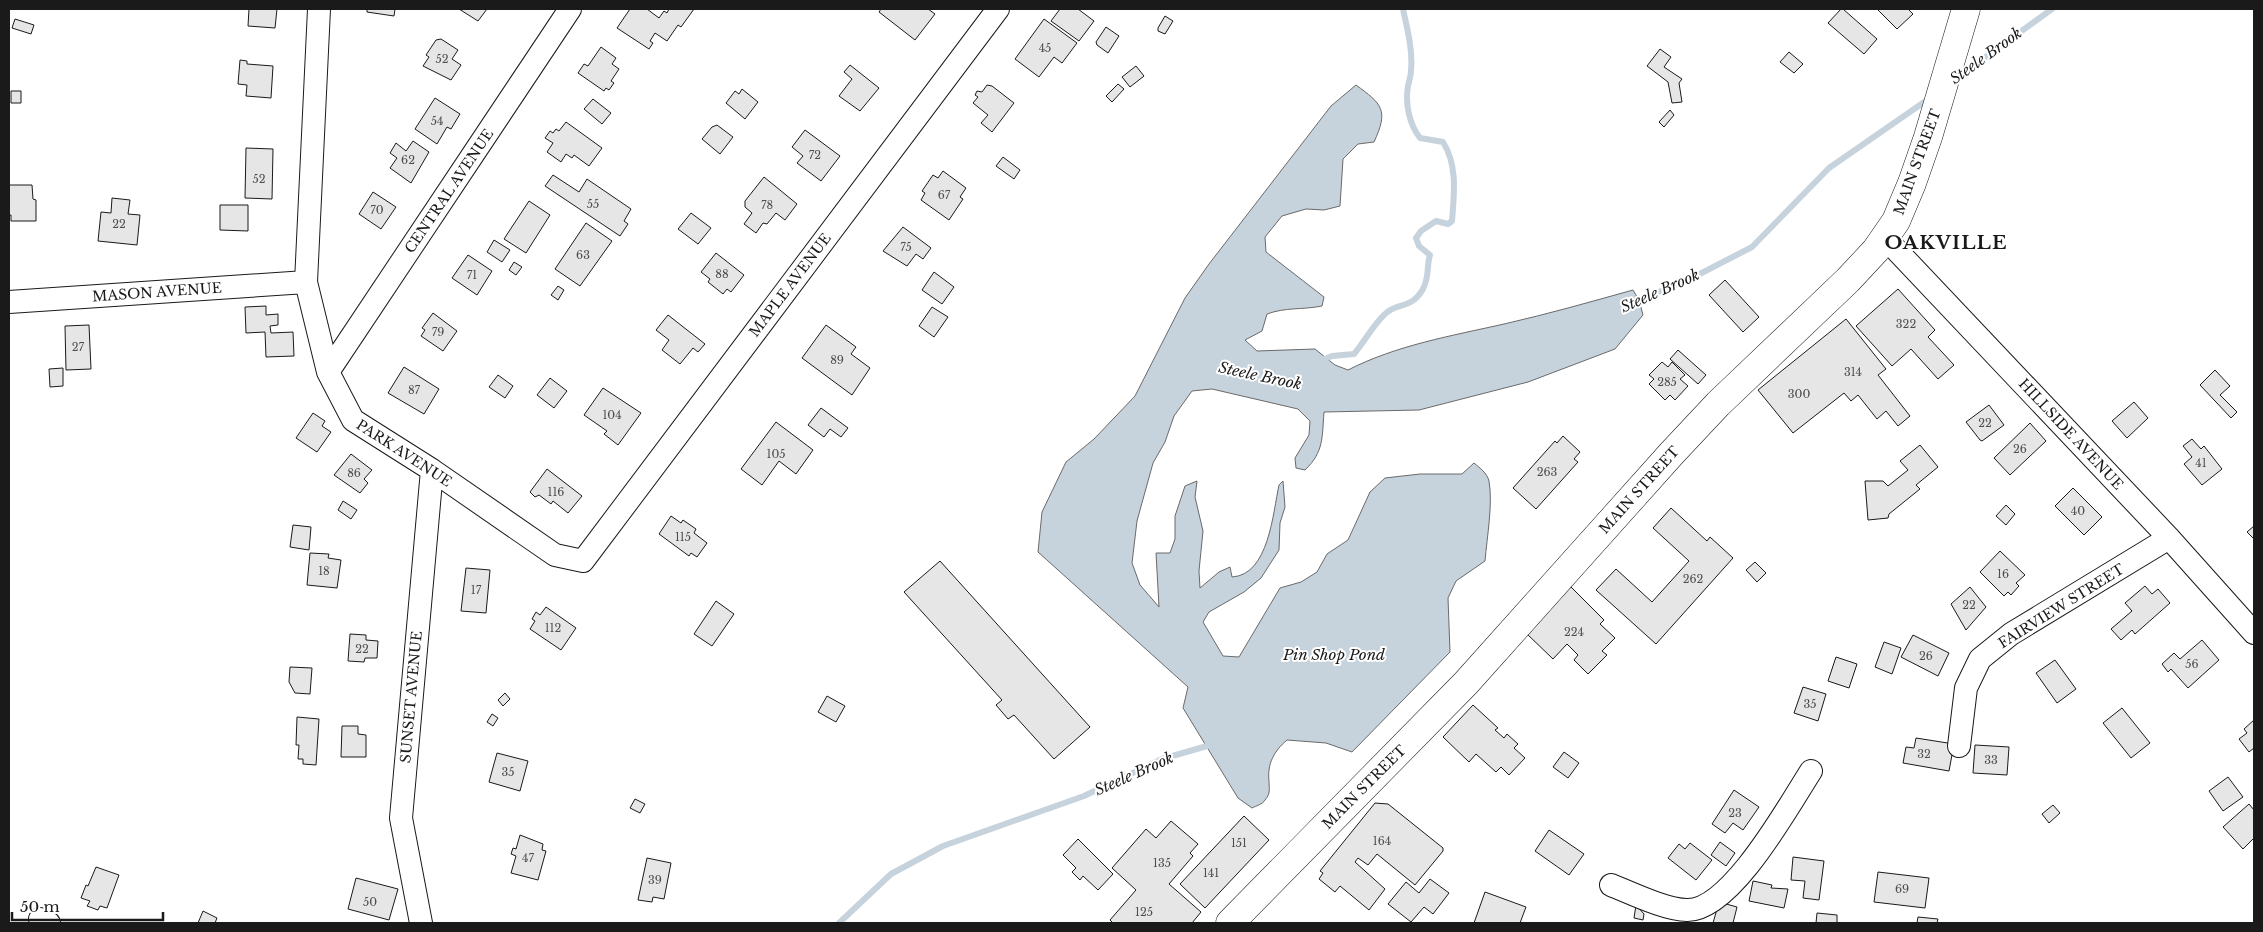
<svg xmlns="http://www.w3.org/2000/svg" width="2263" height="932" font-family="'Libre Baskerville',serif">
<rect width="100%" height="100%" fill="#fff"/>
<path fill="#c6d2dc" stroke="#6a6a6a" d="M1356,85C1382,104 1389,110 1374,142L1358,144L1343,159L1340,206L1324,210L1306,209L1282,216L1265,237L1266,252L1324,297L1322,306C1302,310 1286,307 1267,314L1262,331L1245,340L1257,351L1315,349L1335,365L1348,370C1397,345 1451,336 1504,324C1548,314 1590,302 1633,290L1639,300L1643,315L1615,349L1528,382L1419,410L1324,412C1322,437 1324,452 1305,470L1296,468L1295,458L1309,435L1310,421L1298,409L1212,389L1192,391L1174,416L1165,442L1153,463L1137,521L1132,563L1140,585L1159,607L1156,553H1170L1175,539V516L1185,486L1197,481L1195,497L1203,531L1199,571L1200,588L1219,572L1230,567L1232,577C1269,575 1273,512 1279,485L1283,481L1285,507L1280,523L1279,550L1261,578L1244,592L1209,612L1203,622L1223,656L1239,657L1280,588L1301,582L1317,572L1327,554L1348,540L1370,492L1385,478L1420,474H1462L1474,463C1480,468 1487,473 1489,481C1493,504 1487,537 1485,561L1456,581L1448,598L1450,652L1352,752L1326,743L1287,740C1274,751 1267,764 1269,781C1269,789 1271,793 1265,800C1263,804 1256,806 1252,808L1238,798L1183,708L1188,687L1038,552L1042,512L1066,462L1094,439L1135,396L1185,298L1209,264L1331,106Z"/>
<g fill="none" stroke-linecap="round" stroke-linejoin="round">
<path stroke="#c6d2dc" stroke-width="6" d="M1954,80L2052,9
M1632,303L1690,279L1752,247L1829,168L1930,98
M1320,361L1332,356L1354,354C1365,341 1373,325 1385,314C1397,302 1411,310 1423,289C1430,275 1426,268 1430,255L1419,246L1416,238L1421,231L1436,221L1448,224L1452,221C1454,194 1458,166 1443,142L1420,138C1409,124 1405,103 1408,86C1409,81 1411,76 1411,70C1413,50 1407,28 1403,9
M839,923L891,874L943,846L1084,796L1162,759L1207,746L1211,741"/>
</g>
<path fill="#e6e6e6" stroke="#1a1a1a" d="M249,9H277L275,28L248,26Z
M367,9H395L394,16L367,12Z
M459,9H487L478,21Z
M630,9H647L659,18L664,11L667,13L669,9H694L681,27L678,25L667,41L655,33L650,41L653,43L649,49L617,28Z
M881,9H928L935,14L915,40L879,12Z
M1060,9H1078L1094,21L1079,41L1051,21Z
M1841,9H1843L1877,39L1864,54L1828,23Z
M1877,9H1908L1913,14L1897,29Z
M1165,16L1173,21L1165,34L1158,31V28Z
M15,19L34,25L31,34L12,28Z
M1044,19L1077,43L1062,63L1054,57L1039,77L1015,59Z
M1106,27L1119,36L1108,53L1097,45L1096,42Z
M441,39L458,50L452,59L461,65L451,80L423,66L429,57L426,55L436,40Z
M601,47L616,58L612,64L619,69L611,81L614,83L609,90L606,88L604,91L578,73L584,64L588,66Z
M1660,49L1671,57L1664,67L1682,79L1679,83L1682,102L1672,103L1668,82L1647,66Z
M1789,52L1803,64L1794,73L1780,62Z
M240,60L247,61V64L273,66L271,98L246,96L247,85L238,84Z
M850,65L879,88L860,111L839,96L852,79L844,72Z
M1136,66L1144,76L1130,87L1122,77Z
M1118,84L1124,89L1112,102L1106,96Z
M987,85L992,86L1014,103L992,132L981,123L988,115L973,103L978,97L975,95L977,91L982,92Z
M742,89L758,102L745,119L726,103L735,91L739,94Z
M11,91H21V103H11Z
M435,98L460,114L451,129L447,127L437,144L415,129Z
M593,99L611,113L602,124L584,109Z
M1670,110L1674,115L1664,127L1659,122Z
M566,122L602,148L589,166L574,155L572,158L566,154L561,162L547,152L553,143L545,138L550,131L553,133L556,129L559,131Z
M717,125L733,137L720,154L702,139L712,127Z
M805,130L840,156L821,181L797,163L803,156L792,147Z
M413,141L429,152L411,183L390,168L397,158L390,153L396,143L406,151Z
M246,148L273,149L272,199L245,198Z
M1003,157L1020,170L1014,179L996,166Z
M943,171L966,188L960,197L963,199L949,220L921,200L925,193L922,191L933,175L938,178Z
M553,175L579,192L587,179L631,209L624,221L628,224L620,236L545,186Z
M764,177L797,204L785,220L776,213L767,224L763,223L756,233L744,224L752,213L745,207V201Z
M9,185H32L33,199L36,200V221H11V215H9Z
M373,192L396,207L381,229L359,214Z
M112,198L130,200L128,214L140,215L137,245L98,241L101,212L111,213Z
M529,201L550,215L526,253L504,239Z
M220,205H248V231L220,230Z
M691,213L711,228L698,244L678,229Z
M586,223L612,241L580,286L555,269Z
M903,227L931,248L923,259L916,254L907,266L883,251Z
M494,240L510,250L502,262L487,252Z
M716,253L744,275L731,292L727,289L723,294L708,282L710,279L701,272Z
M468,255L492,271L477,295L452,278Z
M514,262L522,267L516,275L509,270Z
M934,272L954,287L942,304L922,290Z
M1725,280L1759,317L1743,332L1709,295Z
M558,286L564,290L558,300L551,295Z
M1898,289L1935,330L1928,337L1954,365L1938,379L1911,349L1892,366L1856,326Z
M266,306V315L278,314V325L270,326L271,333L293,332L294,356L266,357L265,332L246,333L245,307Z
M932,307L948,317L934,337L919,326Z
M433,313L457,331L443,351L421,336L425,330L422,328Z
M668,315L705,344L698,352L693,348L680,364L662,350L669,340L656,330Z
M1846,319L1886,369L1878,375L1910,416L1898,426L1886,411L1877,419L1858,395L1851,401L1844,393L1793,433L1758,390Z
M89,325L91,369L66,370L65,326Z
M826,325L856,347L851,354L870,368L852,395L802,358Z
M1678,350L1706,375L1698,384L1670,359Z
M1662,362L1668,367L1672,362L1685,375L1680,379L1688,386L1675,400L1670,395L1665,400L1649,384L1654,379L1649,375Z
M404,367L439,389L424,414L388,393Z
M63,368V386L50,387L49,369Z
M2215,370L2230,386L2220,395L2237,412L2231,418L2200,385Z
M498,375L513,386L505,398L489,387Z
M550,378L567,391L554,408L537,395Z
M603,388L641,413L618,445L604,434L607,431L584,415Z
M2134,402L2148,418L2127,438L2112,421Z
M1989,405L2004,425L1982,441L1980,440L1966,422Z
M821,408L848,428L841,437L830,429L824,437L808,425Z
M313,413L325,421L322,426L331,432L317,452L296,438Z
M776,422L813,450L796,474L779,461L762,485L741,469Z
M2030,423L2046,441L2010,475L1994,458Z
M1563,436L1580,452L1574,459L1578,462L1536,509L1513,488L1555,441L1557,443Z
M2192,439L2201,449L2204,446L2222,469L2202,485L2184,464L2192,457L2183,446Z
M1920,445L1938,467L1916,485L1920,489L1889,514L1888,518L1868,520L1865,481H1883L1888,486L1908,470L1900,461Z
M351,454L372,470L364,479L368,483L360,493L334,475Z
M547,469L582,496L568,513L553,501L551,504L539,495L535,497L530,492Z
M2073,488L2102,517L2084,535L2055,506Z
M343,501L357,510L351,519L338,510Z
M2006,505L2015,514L2006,525L1996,516Z
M1671,508L1707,541L1710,537L1733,558L1656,644L1596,590L1616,569L1652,602L1689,561L1653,528Z
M671,516L681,523L683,520L696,529L694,533L707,543L697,557L691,553L689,556L659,534Z
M293,525L311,527L309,550L290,547Z
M2254,526V539L2247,532Z
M2000,551L2025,575L2016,583L2019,586L2011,595L2008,592L2004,596L1980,572Z
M310,553L329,554L328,558L341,560L337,588L307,585Z
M940,561L1090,727L1054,759L1014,715L1008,719L996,705L1002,700L904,592Z
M1755,562L1766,573L1757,582L1746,570Z
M466,568L490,570L486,613L461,611Z
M2145,586L2152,594L2158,589L2170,603L2135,634L2132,630L2121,640L2111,629L2132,611L2125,603Z
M1571,587L1604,620L1600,624L1615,638L1602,651L1607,655L1588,674L1574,660L1578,655L1567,644L1553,659L1526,633Z
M1970,587L1986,607L1966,630L1951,604Z
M716,601L734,614L712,646L694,634Z
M546,607L576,628L561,650L530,629L535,621L532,619L536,612L540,615Z
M350,634L366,635V640L378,641L377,658H365L364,662L348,661Z
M1913,635L1949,653L1938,676L1901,657Z
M2202,640L2219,660L2188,688L2171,669L2168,672L2162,664L2174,653L2180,659Z
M1884,642L1901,648L1892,674L1875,667Z
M1836,657L1857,664L1849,688L1828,681Z
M2055,660L2076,689L2057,703L2036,673Z
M290,667L312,668L310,694L295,693L289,682Z
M1803,687L1826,694L1818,721L1794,713Z
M505,693L510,699L503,706L498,700Z
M827,696L845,706L836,722L818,712Z
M1473,705L1498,728L1495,730L1504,738L1507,734L1518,744L1514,748L1525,758L1509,775L1501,767L1496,772L1476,754L1469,762L1443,737Z
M2122,708L2150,743L2131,758L2103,723Z
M492,714L498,718L493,726L487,722Z
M297,717L319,719L316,765L303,764V759H298L299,745H296Z
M2254,720V748L2249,752L2239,739L2247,733L2244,729Z
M342,726H358V734L366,735V757H341Z
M1916,738L1954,744L1949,771L1903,763L1906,747L1914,748Z
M1975,745L2009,747L2007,775L1973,773Z
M1564,752L1579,763L1568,778L1553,767Z
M497,753L528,761L520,791L489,782Z
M2228,777L2243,797L2223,811L2209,791Z
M1734,790L1759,807L1743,830L1733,823L1725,833L1712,824Z
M635,799L645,804L640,813L630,808Z
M1375,803L1388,804L1443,848V851L1415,885L1377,854L1368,865L1358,858L1355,862L1385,889L1369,910L1340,886L1335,892L1319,879L1323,873L1320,871Z
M2249,804L2254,810V838L2243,849L2223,827Z
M2053,805L2060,813L2049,823L2042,814Z
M1244,816L1269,840L1205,908L1180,884Z
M1171,821L1198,844L1190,853L1193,856L1169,884L1201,912L1192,923H1113L1110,920L1136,890L1112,868L1146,829L1156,838Z
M1549,830L1584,854L1569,875L1535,851Z
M520,835L543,844L542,850L546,851L538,880L511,873L516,856L511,854L513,848L516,849Z
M1078,839L1113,874L1098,890L1083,876L1080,880L1072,872L1076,868L1063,855Z
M1720,842L1735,853L1726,866L1711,855Z
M1690,843L1712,860L1696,880L1668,858L1679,844L1685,849Z
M1793,857L1824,861L1819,900L1803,898L1805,881L1791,880Z
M647,858L671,863L664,899L653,897L652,902L638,900Z
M96,867L119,875L107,908L100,906L98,910L87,906L90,901L81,898L86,885L88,886Z
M1878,872L1929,878L1925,908L1874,902Z
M356,878L398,889L389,920L348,909Z
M1430,879L1449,893L1433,914L1424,907L1411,922L1388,904L1406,882L1419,893Z
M1753,881L1772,885L1771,888L1788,889L1784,908L1749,901Z
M1485,892L1526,907L1520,923H1474Z
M1719,902L1737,907L1733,923H1713Z
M1636,905L1644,914L1643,920L1634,918Z
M203,911L217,918L215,923H198Z
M1817,913L1837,915V923H1816Z
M1918,917L1938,919L1937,923H1917Z"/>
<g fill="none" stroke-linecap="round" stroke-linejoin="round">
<defs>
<path id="minor" d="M319,9L306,282L328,372L353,420L432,470L555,555L583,561L998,9
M1885,238L2169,538L2254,633
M9,302L306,282
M328,372L570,9
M1959,746L1966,688L1980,659L2011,634L2169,538
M1611,885C1631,893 1666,910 1687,910C1731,911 1789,805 1811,771
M40,919L49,923
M421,923L401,818L432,470"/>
<path id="major" d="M1230,923L1466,683L1672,453L1718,404L1848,280L1876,250L1896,221L1912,183L1928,137L1966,9"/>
</defs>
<use href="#minor" stroke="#1a1a1a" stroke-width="24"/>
<use href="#major" stroke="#1a1a1a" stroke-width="29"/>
<use href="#minor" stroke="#fff" stroke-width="22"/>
<use href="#major" stroke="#fff" stroke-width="28"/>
</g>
<g text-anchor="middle" stroke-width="4" stroke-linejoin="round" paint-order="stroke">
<g font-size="11" fill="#4d4d4d">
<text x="1045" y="52">45</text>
<text x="442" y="63">52</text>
<text x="437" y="125">54</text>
<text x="815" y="159">72</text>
<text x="408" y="164">62</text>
<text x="259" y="183">52</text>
<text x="944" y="199">67</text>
<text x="593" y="208">55</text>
<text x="767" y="209">78</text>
<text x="377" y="214">70</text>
<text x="119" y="228">22</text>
<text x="906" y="251">75</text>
<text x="583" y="259">63</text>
<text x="722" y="278">88</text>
<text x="472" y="279">71</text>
<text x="1906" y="328">322</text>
<text x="438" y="336">79</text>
<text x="78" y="351">27</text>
<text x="837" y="364">89</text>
<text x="1853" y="376">314</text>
<text x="1667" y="386">285</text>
<text x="414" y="394">87</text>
<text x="1799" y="398">300</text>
<text x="612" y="419">104</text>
<text x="1985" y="427">22</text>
<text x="2020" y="453">26</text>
<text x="776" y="458">105</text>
<text x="2201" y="467">41</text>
<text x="1547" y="476">263</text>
<text x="354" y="477">86</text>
<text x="556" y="496">116</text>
<text x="2078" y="515">40</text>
<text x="683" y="541">115</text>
<text x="324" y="575">18</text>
<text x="2003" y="578">16</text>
<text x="1693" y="583">262</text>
<text x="476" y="594">17</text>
<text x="1969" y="609">22</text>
<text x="553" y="632">112</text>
<text x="1574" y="636">224</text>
<text x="362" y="653">22</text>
<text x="1926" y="660">26</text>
<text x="2192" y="668">56</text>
<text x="1810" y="708">35</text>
<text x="1924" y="758">32</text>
<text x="1991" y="764">33</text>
<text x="508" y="776">35</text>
<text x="1735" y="817">23</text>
<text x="1382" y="845">164</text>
<text x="1239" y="847">151</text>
<text x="528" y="862">47</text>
<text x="1162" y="867">135</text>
<text x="1211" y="877">141</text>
<text x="655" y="884">39</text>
<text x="1902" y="893">69</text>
<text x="370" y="906">50</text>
<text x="1144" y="916">125</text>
</g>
<g font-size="14" fill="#1a1a1a" stroke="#fff">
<text transform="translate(1917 162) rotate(-70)" y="5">MAIN STREET</text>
<text transform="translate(449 191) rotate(-56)" y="5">CENTRAL AVENUE</text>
<text transform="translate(790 285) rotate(-53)" y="5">MAPLE AVENUE</text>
<text transform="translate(157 292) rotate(-4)" y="5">MASON AVENUE</text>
<text transform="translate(2071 434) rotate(47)" y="5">HILLSIDE AVENUE</text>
<text transform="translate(404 453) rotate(33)" y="5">PARK AVENUE</text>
<text transform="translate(1639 490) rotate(-48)" y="5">MAIN STREET</text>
<text transform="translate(2061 606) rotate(-32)" y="5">FAIRVIEW STREET</text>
<text transform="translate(411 697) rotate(-85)" y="5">SUNSET AVENUE</text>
<text transform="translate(1364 787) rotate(-45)" y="5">MAIN STREET</text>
</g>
<g font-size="15" font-style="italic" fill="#1a1a1a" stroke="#fff">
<text transform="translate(1986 56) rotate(-36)" y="5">Steele Brook</text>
<text transform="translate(1660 291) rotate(-24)" y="5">Steele Brook</text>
<text transform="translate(1260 376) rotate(12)" y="5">Steele Brook</text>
<text x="1334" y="660">Pin Shop Pond</text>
<text transform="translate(1134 774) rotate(-24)" y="5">Steele Brook</text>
</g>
<g font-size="19" font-weight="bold" letter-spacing="1" fill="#1a1a1a" stroke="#fff">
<text x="1946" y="249">OAKVILLE</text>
</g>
</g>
<rect width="2263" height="932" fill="none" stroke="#1a1a1a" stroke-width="20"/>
<path d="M12 912v8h151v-8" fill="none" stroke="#1a1a1a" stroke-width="2.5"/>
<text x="20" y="912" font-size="15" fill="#1a1a1a" stroke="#ffffff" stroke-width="4" paint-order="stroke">50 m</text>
</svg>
